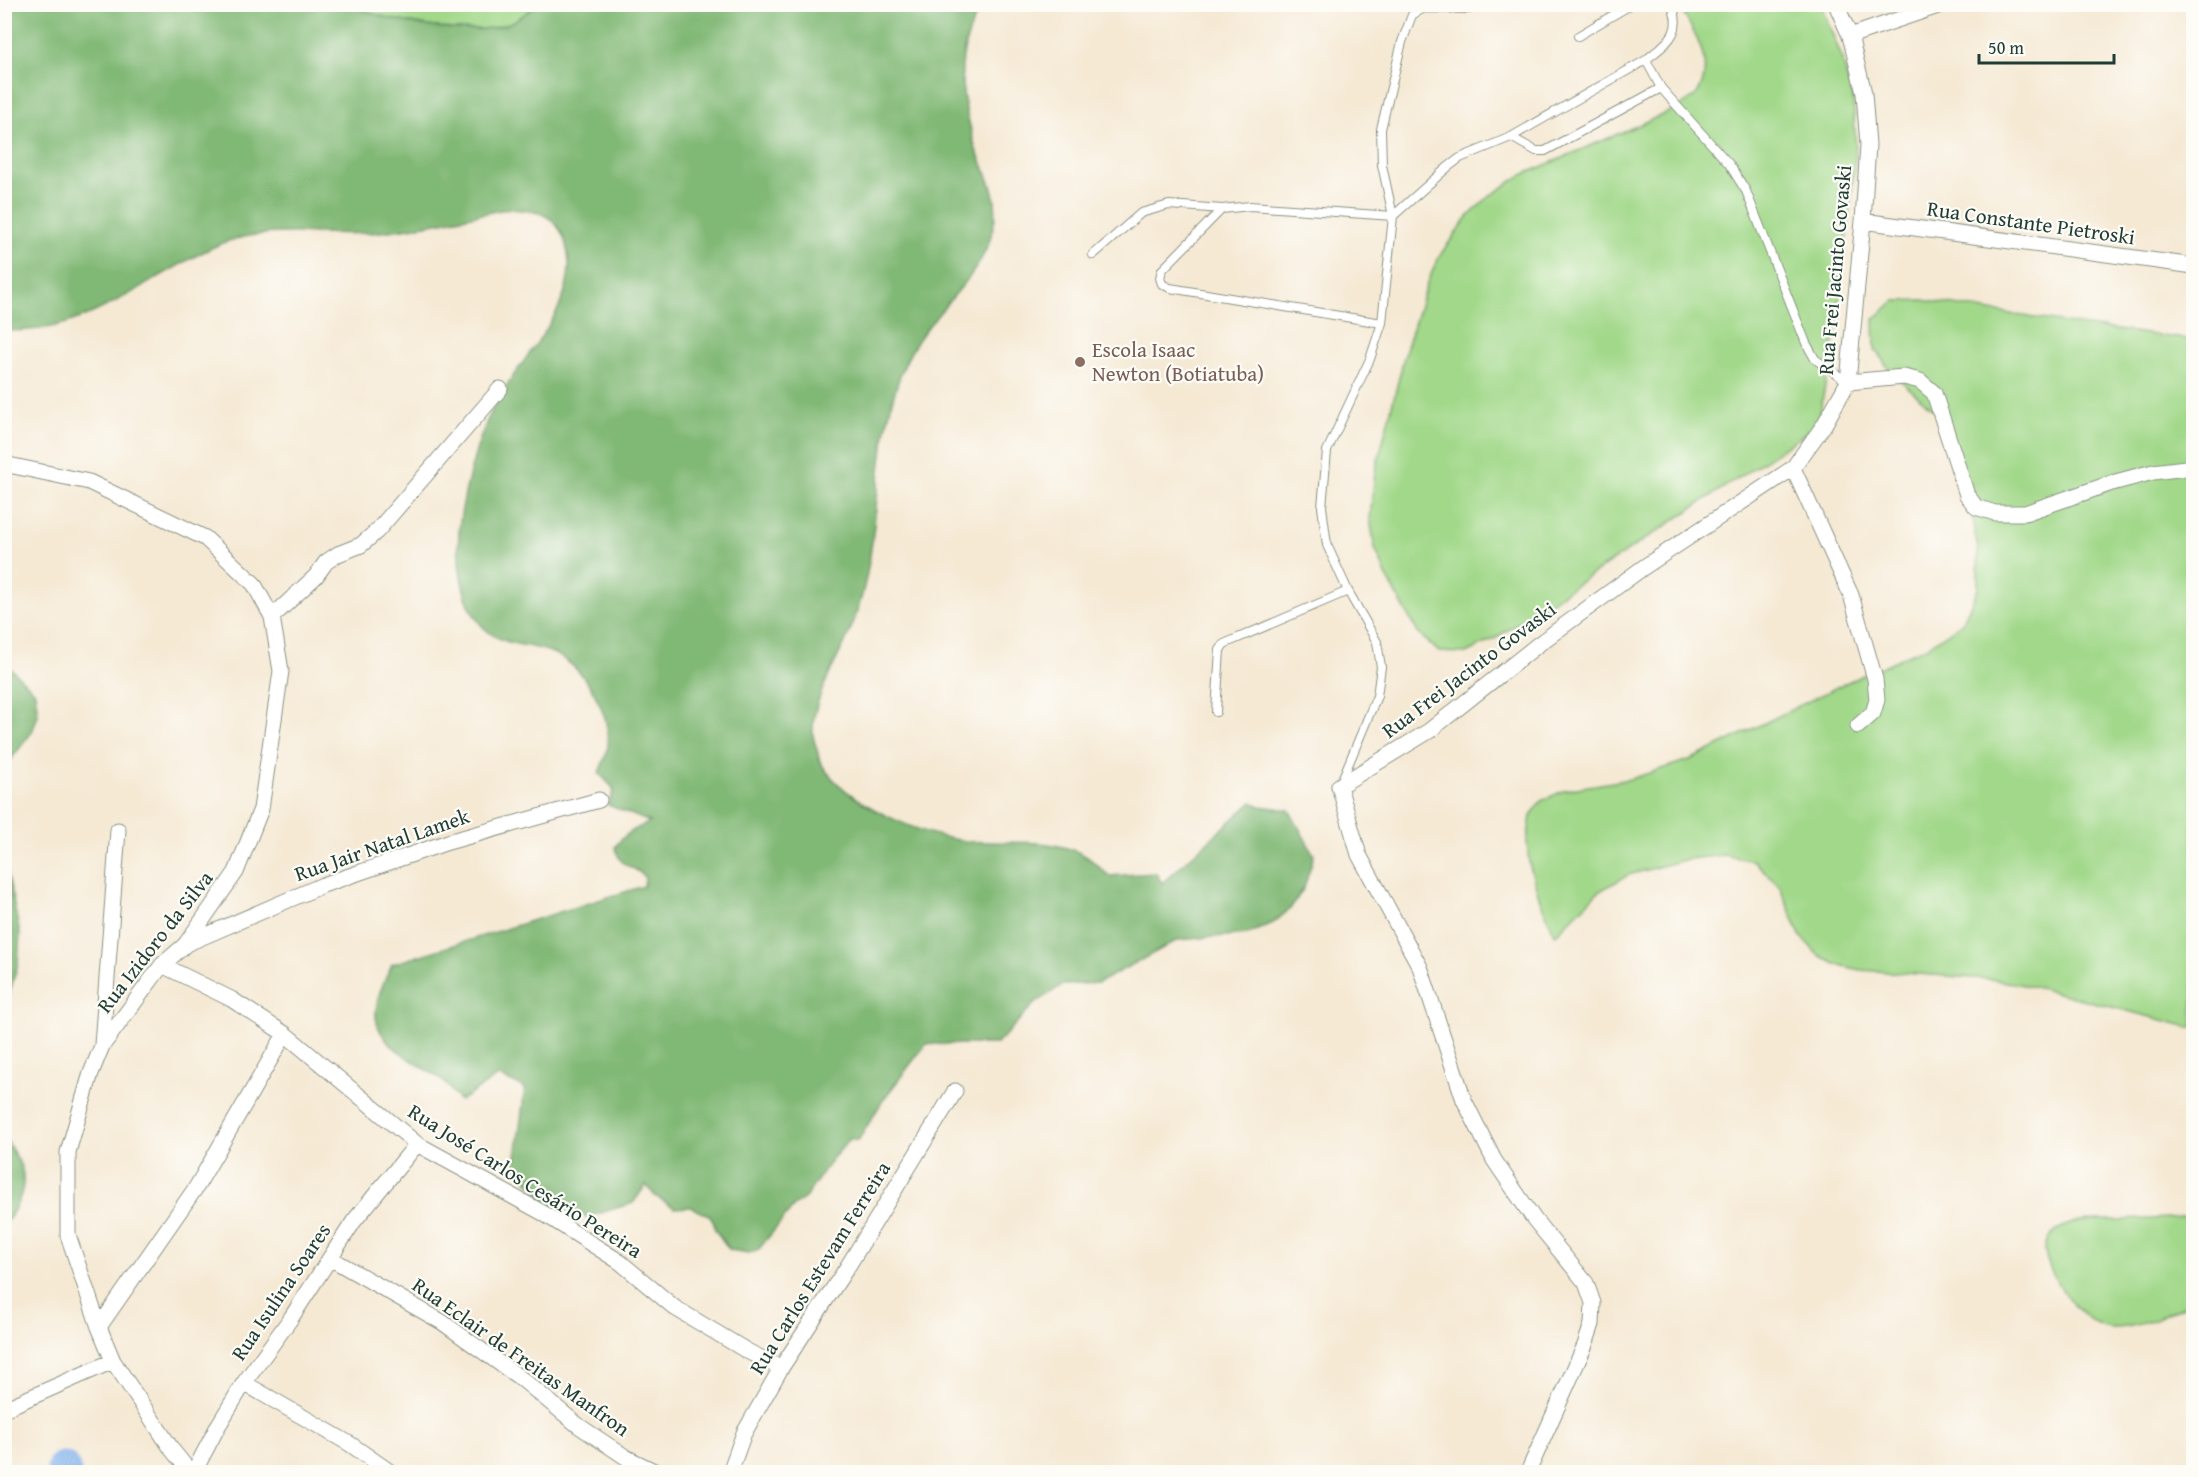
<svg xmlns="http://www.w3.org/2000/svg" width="2198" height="1477" font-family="'Gentium Book Plus',serif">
<rect width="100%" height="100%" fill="#fdfcf7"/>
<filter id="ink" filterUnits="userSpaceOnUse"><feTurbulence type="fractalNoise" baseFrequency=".0167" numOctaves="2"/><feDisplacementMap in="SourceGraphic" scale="12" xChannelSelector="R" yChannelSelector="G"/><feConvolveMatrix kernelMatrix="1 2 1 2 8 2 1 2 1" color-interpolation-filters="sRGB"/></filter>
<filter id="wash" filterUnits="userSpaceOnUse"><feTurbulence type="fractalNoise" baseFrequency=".008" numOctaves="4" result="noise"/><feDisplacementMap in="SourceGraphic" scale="24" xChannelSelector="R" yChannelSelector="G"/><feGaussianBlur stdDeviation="1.35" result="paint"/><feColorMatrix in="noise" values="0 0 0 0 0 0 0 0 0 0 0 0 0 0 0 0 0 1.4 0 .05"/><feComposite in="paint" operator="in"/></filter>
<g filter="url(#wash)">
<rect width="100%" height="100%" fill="#f5e9d4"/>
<path fill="#a1d889" stroke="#608a5e" stroke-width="1.5" d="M349,5H538C530,10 522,16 514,21C475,41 388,21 349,5Z
M1678,5H1821L1840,53L1853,97L1856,151L1836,332L1817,426L1494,639L1466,653L1439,652L1418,633L1387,577L1375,548L1370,519L1375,473L1406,350L1427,283L1440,255L1467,218L1488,197L1520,176L1676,109C1682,105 1694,99 1698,92C1716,64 1693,29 1678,5Z
M1923,300L2079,325L2193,340V1028L2035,987L1990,979L1860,970L1835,964L1817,954L1800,935L1780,887L1754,861L1724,855L1688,859L1628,875L1598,892L1555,935L1540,900L1529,863L1527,842L1531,816L1541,801L1565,790L1631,779L1692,759L1841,685L1928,646L1962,623L1978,589V550L1968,487L1938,414L1890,371L1875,349L1874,319L1895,301Z
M2193,1215V1301C2168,1314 2141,1328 2112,1328C2084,1328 2045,1274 2045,1248C2046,1235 2059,1228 2070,1224C2082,1219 2098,1220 2111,1220C2138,1219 2167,1220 2193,1215Z"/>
<path fill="#80b875" stroke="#507a54" stroke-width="1.5" d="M538,4L981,5C961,45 957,70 967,114C970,125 972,136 975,147C984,170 1001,197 994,223C992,230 991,238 988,245C970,289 923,320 904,366C870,447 884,539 854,621C842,655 811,697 813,733C813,738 815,744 817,749C818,754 819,761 822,765C847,804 920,835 965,841C1003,845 1046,836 1082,854C1092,859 1101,869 1109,876L1156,873L1162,883L1252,802L1260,806L1289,810L1314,855L1304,888L1290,909L1273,923L1248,934L1178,940L1098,983L1062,985L1033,1005L997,1044H926L883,1100L858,1141L850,1139L832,1159L805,1198L794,1206L758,1250L749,1253L730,1250L715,1230L714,1223L709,1215L690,1207L675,1208L655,1196L646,1185L633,1203L587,1217L546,1203L515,1165L525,1088L498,1076L460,1101C454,1095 449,1086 442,1080C421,1064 378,1047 376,1017C375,998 385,980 392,964L644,886L645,878C634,862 622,873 615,847C625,833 635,829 650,822L608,805L614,789L599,773C601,766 605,759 607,752C614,717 586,668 555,654C535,644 508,647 490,633C458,609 455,550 461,514C466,487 473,457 483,431C489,415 499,397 509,382C536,341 583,296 565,241C555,212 535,210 507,209C463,217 412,230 367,233C318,236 265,225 218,245C149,275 85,338 5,330L4,5H349C388,21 475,41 514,21C522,16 530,10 538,4Z
M5,663L35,692L38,715L32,732L12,758L5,772Z
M5,861L20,934L18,964L5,1008Z
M5,1137C9,1146 15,1154 19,1162C30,1184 18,1206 5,1224Z"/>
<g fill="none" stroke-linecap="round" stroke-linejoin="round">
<path stroke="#82b1ec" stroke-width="33" d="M63,1468L65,1472"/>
</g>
</g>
<g filter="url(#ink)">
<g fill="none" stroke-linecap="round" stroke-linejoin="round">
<defs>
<path id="lane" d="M1671,4C1685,33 1666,43 1646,60L1661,88L1729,164L1746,191L1806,343L1815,359L1848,382
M1578,36L1632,4
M1511,137L1536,151H1545L1661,88
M1093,255L1141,213L1169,205L1222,209
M1382,323L1170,288L1162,284L1160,278L1162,270L1222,209L1250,206L1393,216L1448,167L1460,158L1511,137L1646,60
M1216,712L1220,650L1224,644L1348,591
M1341,782L1377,696L1381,667L1377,642L1348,591L1327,545L1322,507L1327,451L1370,359L1382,323L1393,216L1382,165L1381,129L1402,42L1412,15L1424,8L1470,9"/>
<path id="street" d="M1850,36L1944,4
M1863,221L2194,266
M1848,382L1904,377L1920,381L1934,393L1967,495L1976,507L1995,513H2025L2112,483L2153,472L2194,467
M4,464L89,482L205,538L254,584L272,617L281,671L261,809L236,872L185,945L162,965L102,1046L91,1073L68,1152V1235L99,1327L113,1361L173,1451L190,1472
M1793,468L1851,595L1875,679L1877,700L1873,713L1858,726
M272,617L316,576L326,562L338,554L361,545L377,531L500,389
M186,944L323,885L448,842L599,800
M162,965L231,999L285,1034L417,1144L543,1213L620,1262L675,1308L747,1351L781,1368
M102,1045L118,830
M330,1258L442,1322L523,1380L579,1426L627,1458L656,1472
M99,1327L197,1186L285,1034
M244,1383L350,1444L390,1472
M4,1409L113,1361
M194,1472L218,1426L244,1383L291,1318L354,1221L417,1144
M730,1472L744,1433L781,1368L848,1266L955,1091
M1528,1472L1585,1345L1592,1324L1593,1303L1586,1283L1534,1219L1494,1160L1464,1100L1420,967L1359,855L1339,786L1429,731L1540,643L1644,567L1793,468L1824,425L1848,382L1863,221L1868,145L1864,93L1850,36L1836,4"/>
</defs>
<use href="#lane" stroke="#8a9384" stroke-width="10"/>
<use href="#street" stroke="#8a9384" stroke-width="17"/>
<use href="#lane" stroke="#fff" stroke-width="8"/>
<use href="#street" stroke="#fff" stroke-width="15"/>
</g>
</g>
<circle fill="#8d6e63" stroke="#fdfcf7" stroke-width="2" cx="1080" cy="362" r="6"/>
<g text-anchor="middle" stroke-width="4.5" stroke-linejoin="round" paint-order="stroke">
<g font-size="21" fill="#1f3d34" stroke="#fdfcf7">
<text transform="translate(2031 223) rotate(8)" y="7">Rua Constante Pietroski</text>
<text transform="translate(1835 270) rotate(-85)" y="7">Rua Frei Jacinto Govaski</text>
<text transform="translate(1469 670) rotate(-37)" y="7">Rua Frei Jacinto Govaski</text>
<text transform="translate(382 845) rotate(-19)" y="7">Rua Jair Natal Lamek</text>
<text transform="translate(155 942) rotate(-52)" y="7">Rua Izidoro da Silva</text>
<text transform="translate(525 1181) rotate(32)" y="7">Rua José Carlos Cesário Pereira</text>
<text transform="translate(820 1268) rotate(-58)" y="7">Rua Carlos Estevam Ferreira</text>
<text transform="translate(281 1292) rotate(-56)" y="7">Rua Isulina Soares</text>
<text transform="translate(521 1357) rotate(35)" y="7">Rua Eclair de Freitas Manfron</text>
</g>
<g font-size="21" fill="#785e54" stroke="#fdfcf7" text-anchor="start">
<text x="1092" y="357">Escola Isaac<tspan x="1092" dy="24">Newton (Botiatuba)</tspan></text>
</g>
</g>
<rect width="2198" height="1477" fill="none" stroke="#fdfcf7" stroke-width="24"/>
<path d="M1979 54v9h135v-9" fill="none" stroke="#1f3d34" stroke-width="3"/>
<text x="1988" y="54" font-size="18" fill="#1f3d34" stroke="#fdfcf7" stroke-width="4.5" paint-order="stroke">50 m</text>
</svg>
